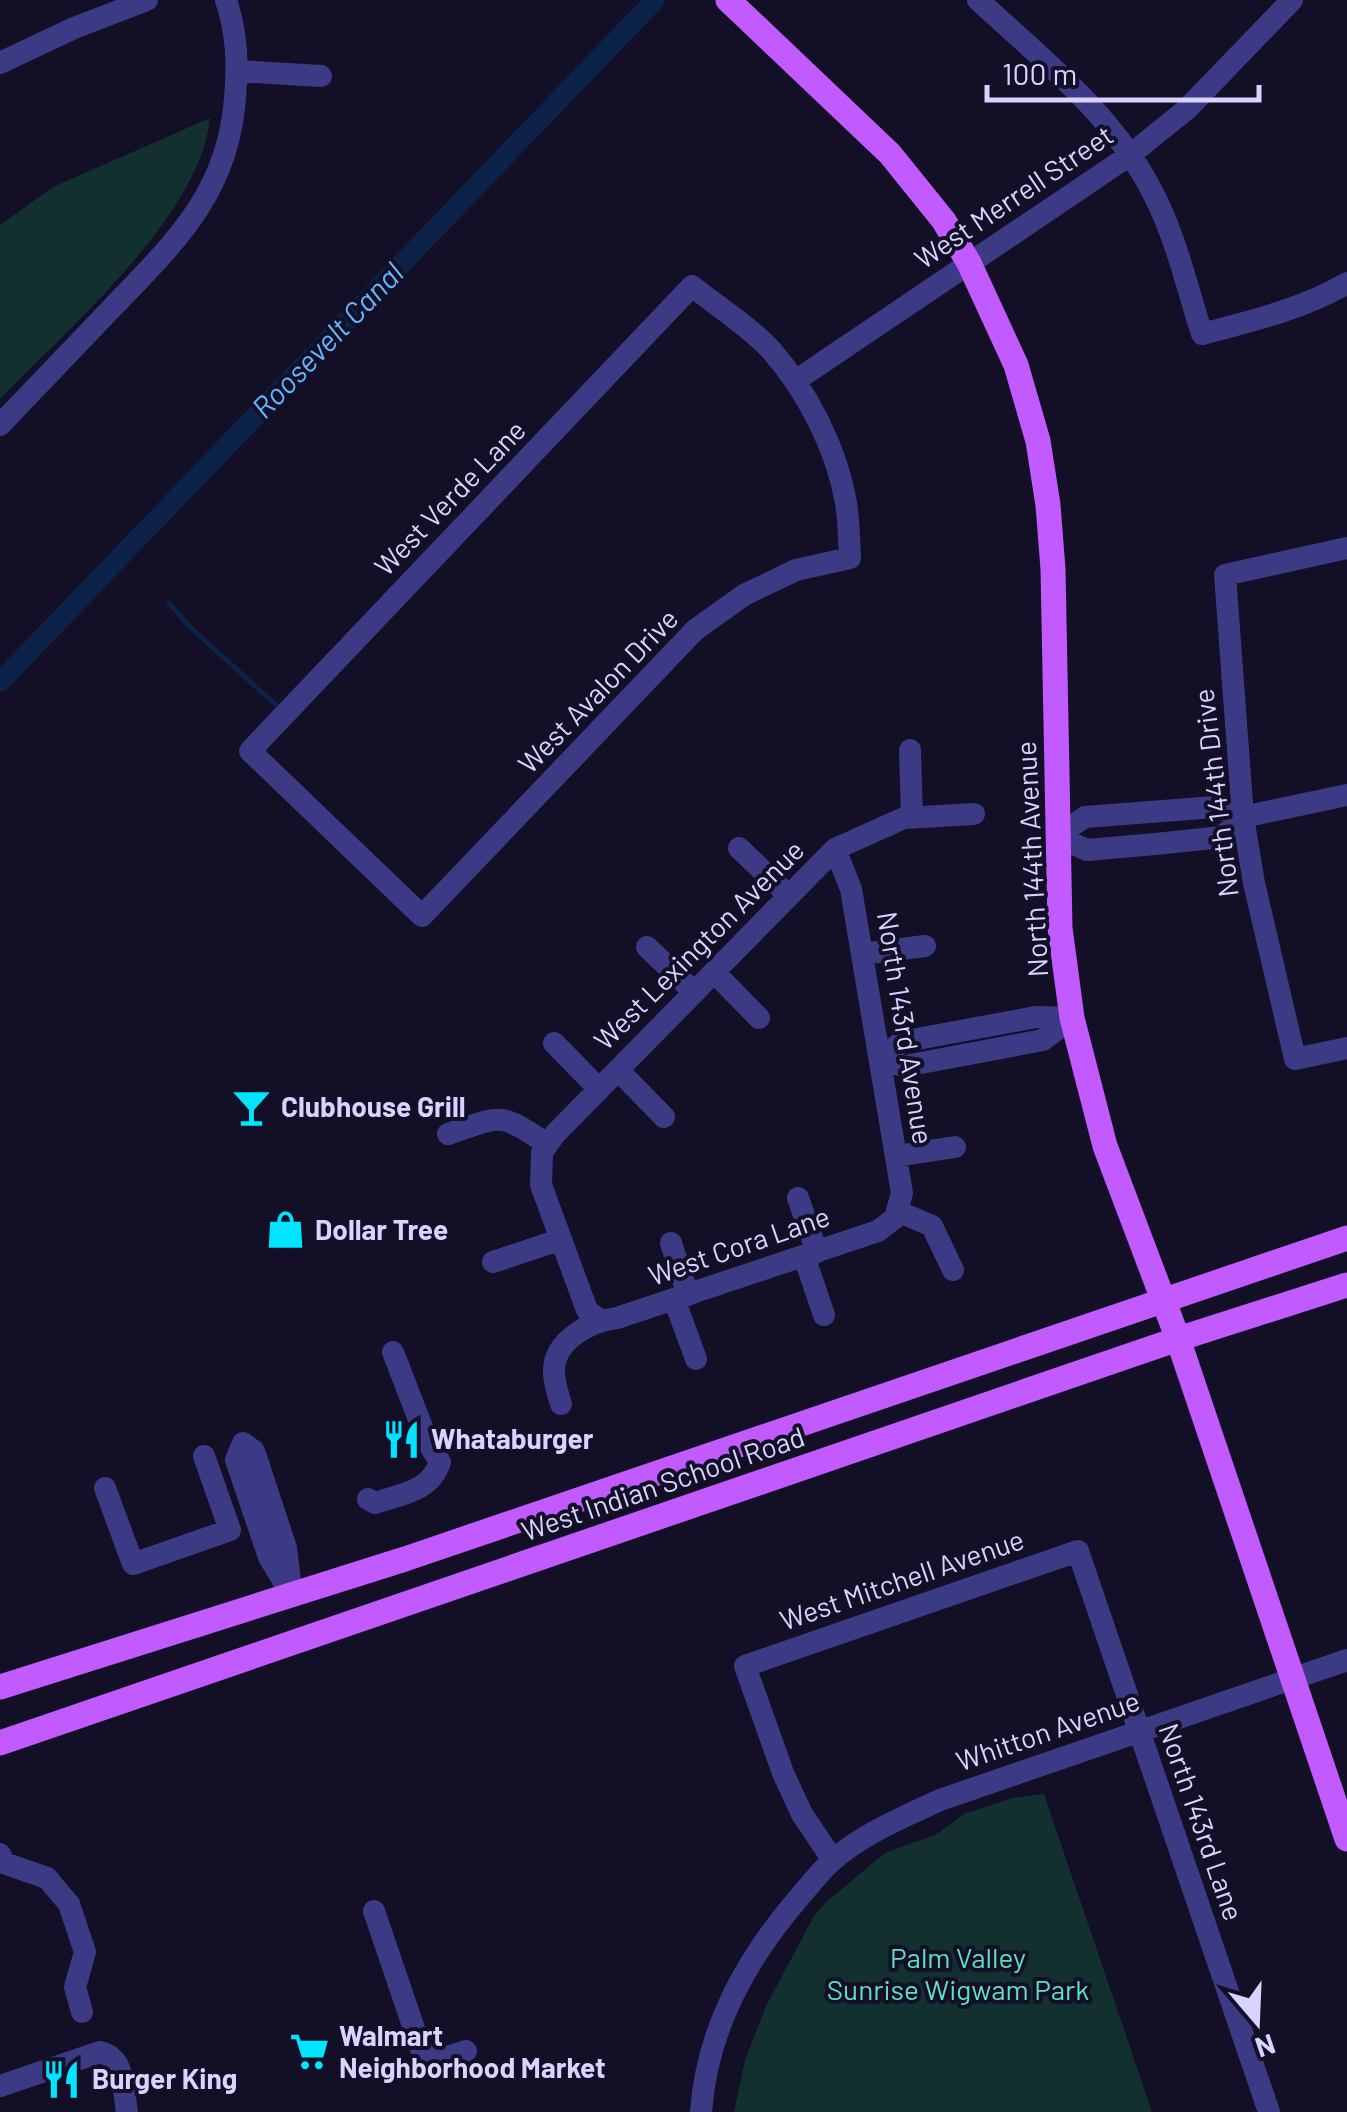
<svg xmlns="http://www.w3.org/2000/svg" width="1347" height="2112" font-family="Barlow,sans-serif">
<rect width="100%" height="100%" fill="#130f26"/>
<path fill="#12302f" d="M210,118C200,217 68,328 0,399V225L53,187Z
M1044,1794L1152,2112H734L745,2060L766,2006L814,1916L826,1902L885,1853L937,1834L964,1814L1012,1798Z"/>
<g fill="none" stroke-linecap="round" stroke-linejoin="round">
<path stroke="#0c2248" stroke-width="5" d="M169,603L189,626L276,705"/>
<path stroke="#0c2248" stroke-width="20" d="M0,682L655,0"/>
<path stroke="#3d3a85" stroke-width="22" d="M978,0C1042,59 1114,115 1154,195C1176,238 1187,287 1202,334C1251,321 1303,309 1347,283
M0,63L74,28L147,0
M238,71L321,76
M692,286C718,307 749,326 771,350C807,391 837,449 846,503C849,521 849,540 850,558L796,570L744,595L695,630L422,916L250,751Z
M795,381L1130,155L1187,109L1292,0
M0,425C37,386 74,348 111,309C174,243 228,194 235,98C238,64 237,33 226,0
M1347,548L1225,575L1243,817L1254,883L1295,1059L1347,1048
M910,750L912,818
M1057,836L1085,817L1215,807L1243,817L1347,795
M1057,836L1087,850L1155,844L1222,837L1243,817
M739,848L789,896
M647,947L694,992
M862,954L925,946
M714,972L759,1018
M554,1043L599,1089
M880,1061L905,1066L1043,1040L1072,1018
M880,1061L901,1042L1036,1017L1072,1018
M618,1070L664,1117
M448,1134C503,1115 499,1112 547,1144
M896,1156L955,1147
M798,1198L817,1252
M897,1211L932,1226L953,1270
M671,1243L688,1295
M804,1256L824,1315
M493,1262L559,1240
M674,1299L696,1359
M599,1320L587,1310L541,1185L542,1152L555,1134L835,849L904,818L974,814
M561,1404C558,1394 554,1383 554,1372C553,1341 590,1321 617,1318L878,1231L895,1218L902,1193L851,889L835,849
M243,1443L254,1451L286,1548L292,1596L269,1557L236,1460Z
M105,1488L133,1564L230,1530L204,1456
M368,1499L375,1503C402,1494 431,1491 440,1462L428,1443L393,1352
M0,1854L4,1863L47,1878L69,1904L85,1952L75,1987L82,2012
M833,1860L802,1814L783,1773L745,1666L1078,1551L1269,2112
M374,1911L421,2049L434,2061L466,2051
M0,2086L100,2052C126,2058 123,2090 127,2112
M701,2112C707,2028 747,1957 802,1894C812,1883 822,1869 833,1860C864,1833 904,1817 940,1800L1347,1660"/>
<path stroke="#c25bff" stroke-width="25" d="M728,0L890,154L944,221L969,263L1016,365L1038,441L1048,505L1053,569L1060,928L1072,1018L1105,1146L1178,1339L1347,1839
M0,1687L405,1559L1347,1238
M0,1743L1178,1339L1347,1285"/>
</g>
<defs>
<symbol id="bar-bare" viewBox="-9 -9 18 18"><path d="M-6-5H6L.8 .8V4.5H3.5V6h-7V4.5H-.8V.8Z" fill="#00e5ff" stroke="#130f26" stroke-width="2.5" paint-order="stroke"/></symbol>
<symbol id="shop-bare" viewBox="-9 -9 18 18"><path d="M-5-2.5h2.3a2.7 3.5 0 0 1 5.4 0H5L5.5 6h-11ZM-1.5-2.5h3a1.5 2.3 0 0 0-3 0Z" fill="#00e5ff" stroke="#130f26" stroke-width="2.5" paint-order="stroke"/></symbol>
<symbol id="restaurant-bare" viewBox="-9 -9 18 18"><path d="M-5-6h1v4h1v-4h1v4h1v-4h1v5L-1.5 .5V6h-2V.5L-5-1ZM5-6V6H3V1.5H1.5Q1.5-4 5-6Z" fill="#00e5ff" stroke="#130f26" stroke-width="2.5" paint-order="stroke"/></symbol>
<symbol id="supermarket-bare" viewBox="-9 -9 18 18"><path d="M-6-5.5h2.5l.6 2H6L4.5 2H-2.5L-4.4-4H-6ZM-1.5 3.2a1.3 1.3 0 1 0 .1 0ZM3 3.2a1.3 1.3 0 1 0 .1 0Z" fill="#00e5ff" stroke="#130f26" stroke-width="2.5" paint-order="stroke"/></symbol>
</defs>
<g fill-rule="evenodd">
<use href="#bar-bare" x="224" y="1080" width="55" height="55"/>
<use href="#shop-bare" x="258" y="1202" width="55" height="55"/>
<use href="#restaurant-bare" x="374" y="1412" width="55" height="55"/>
<use href="#supermarket-bare" x="282" y="2024" width="55" height="55"/>
<use href="#restaurant-bare" x="34" y="2052" width="55" height="55"/>
</g>
<g text-anchor="middle" stroke-width="8" stroke-linejoin="round" paint-order="stroke">
<g font-size="28" fill="#d9d4ff" stroke="#130f26">
<text transform="translate(1014 197) rotate(-34)" y="10">West Merrell Street</text>
<text transform="translate(450 498) rotate(-46)" y="10">West Verde Lane</text>
<text transform="translate(598 691) rotate(-46)" y="10">West Avalon Drive</text>
<text transform="translate(1216 793) rotate(-97)" y="10">North 144th Drive</text>
<text transform="translate(1032 859) rotate(-93)" y="10">North 144th Avenue</text>
<text transform="translate(699 945) rotate(-45)" y="10">West Lexington Avenue</text>
<text transform="translate(905 1028) rotate(81)" y="10">North 143rd Avenue</text>
<text transform="translate(739 1246) rotate(-19)" y="10">West Cora Lane</text>
<text transform="translate(663 1484) rotate(-19)" y="10">West Indian School Road</text>
<text transform="translate(902 1580) rotate(-19)" y="10">West Mitchell Avenue</text>
<text transform="translate(1048 1731) rotate(-19)" y="10">Whitton Avenue</text>
<text transform="translate(1201 1822) rotate(71)" y="10">North 143rd Lane</text>
</g>
<g font-size="28" font-weight="bold" fill="#d9d4ff" stroke="#130f26" text-anchor="start">
<text x="281" y="1117">Clubhouse Grill</text>
<text x="315" y="1240">Dollar Tree</text>
<text x="431" y="1449">Whataburger</text>
<text x="339" y="2046">Walmart<tspan x="339" dy="32">Neighborhood Market</tspan></text>
<text x="92" y="2089">Burger King</text>
</g>
<g font-size="28" fill="#5fe0c0" stroke="#130f26">
<text x="958" y="1968">Palm Valley<tspan x="958" dy="32">Sunrise Wigwam Park</tspan></text>
</g>
<g font-size="30" font-style="italic" fill="#62b6ff" stroke="#130f26">
<text transform="translate(328 341) rotate(-46)" y="10">Roosevelt Canal</text>
</g>
</g>
<g transform="translate(1257 2022) rotate(161)" stroke="#130f26" stroke-width="8" paint-order="stroke">
<path d="M0-8L18 38L0 25L-18 38Z" fill="#d9d4ff"/>
<text y="-15" font-size="28" font-weight="bold" text-anchor="middle" fill="#d9d4ff">N</text>
</g>
<path d="M987 85v15h272v-15" fill="none" stroke="#d9d4ff" stroke-width="5"/>
<text x="1002" y="85" font-size="30" fill="#d9d4ff" stroke="#130f26" stroke-width="8" paint-order="stroke">100 m</text>
</svg>
